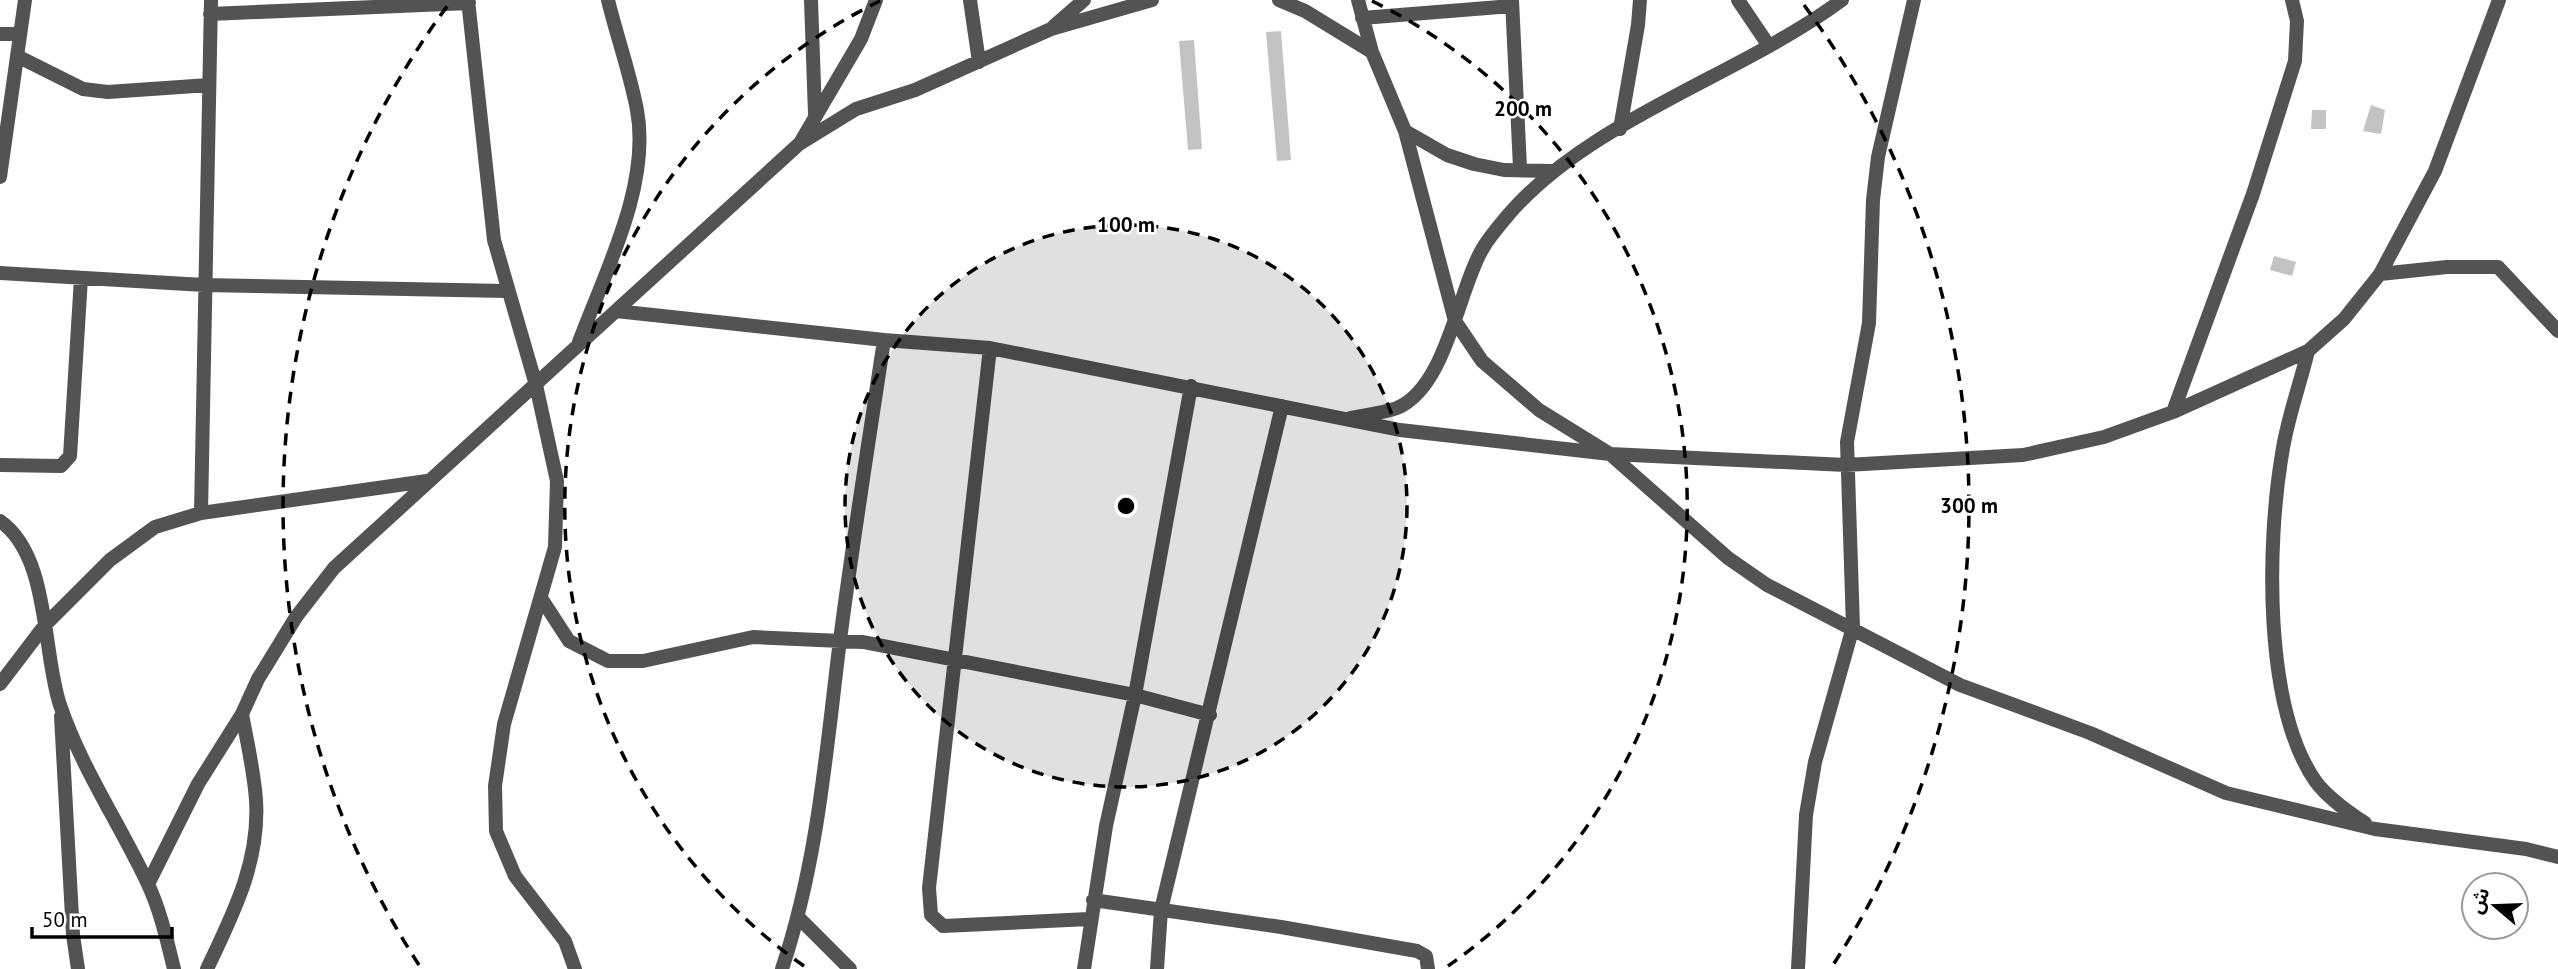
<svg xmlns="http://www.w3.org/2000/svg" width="2558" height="969" font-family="'PT Sans','Noto Sans Arabic',sans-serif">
<rect width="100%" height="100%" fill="#fff"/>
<path fill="#c3c3c3" d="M1281,31L1291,160L1277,161L1266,32Z
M1194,40L1202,149L1188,150L1179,41Z
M2371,105L2385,110L2381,134L2363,131Z
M2312,110H2326V129H2311Z
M2274,256L2296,262L2292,276L2270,270Z"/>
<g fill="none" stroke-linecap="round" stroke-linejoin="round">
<path stroke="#535353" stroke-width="14" d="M468,0L494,240L536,385L557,481L555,547L504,724L495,786L496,831L515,876L565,941L575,969
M811,0L815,114
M970,0L979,62
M1279,0L1305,11L1372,52
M1358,0L1372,52L1405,131L1447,155L1474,164L1504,170L1553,171
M1512,0L1520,168
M1738,0L1769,46
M210,14L469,3
M1362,18L1512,6
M1054,26L1084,0
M0,34H20
M17,56L83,89L108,92L209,85
M1620,129L1638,25L1640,0
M1405,131L1455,321L1482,361L1539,410L1610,454L1728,558L1767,585L1960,685L2090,733L2226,793L2375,829L2526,849L2558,857
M800,143L861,39L876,0
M0,177L25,0
M0,273L204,285L506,291
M2380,274L2447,267H2498L2558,331
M616,311L884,340L990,348L1400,430L1610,454L1846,465L2023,455L2104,437L2173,412L2308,351L2344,319L2380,274L2435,171L2499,0
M579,342C605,272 651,185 637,110C630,73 617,37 608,0
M990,348L929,888L931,915L943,926L1089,919
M2308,351C2300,385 2287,419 2282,454C2267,542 2263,707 2316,782C2329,799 2348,812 2365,823
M2173,412L2253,194L2295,61L2297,21L2292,0
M1350,418C1365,415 1383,413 1397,408C1447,387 1458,289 1483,248C1490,236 1500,225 1509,214C1591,119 1741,75 1842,0
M0,465L61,466L70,456L81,278
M201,513L211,0
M0,521C50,556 42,651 60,705C81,767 119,823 147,882C160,909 167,940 174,969
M541,598L569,641L608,661H643L753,637L863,642L1135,695L1210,715
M0,684L45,625L110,560L155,527L201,513L427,481
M61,716L73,935L78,969
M148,884L198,784L242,714L258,679L296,617L334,568L799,144L856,109L915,90L1051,29L1152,0
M1093,900L1281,927L1417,951L1426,956L1428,969
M798,917L850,969
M207,969C233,914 260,862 256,800C254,771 247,742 242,714
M782,969C818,861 826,752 840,640C853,540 869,440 884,340
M1084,969L1106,826L1135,695L1191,386
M1157,969L1161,910L1282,406
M1798,969L1806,815L1815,762L1853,627L1847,442L1869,323L1873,200L1878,157L1914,0"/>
</g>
<circle cx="1126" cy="506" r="281" fill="#000" fill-opacity=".12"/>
<g fill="none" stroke="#000" stroke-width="3.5" stroke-dasharray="12 9">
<circle cx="1126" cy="506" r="281"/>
<path d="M804 966A562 562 0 0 1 880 1M1372 1A562 562 0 0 1 1448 966"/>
<path d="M419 965A843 843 0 0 1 448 5M1804 5A843 843 0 0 1 1833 965"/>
</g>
<circle cx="1126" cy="506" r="10" fill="#000" stroke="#fff" stroke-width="3.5"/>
<g font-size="21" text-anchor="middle" font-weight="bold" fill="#000" stroke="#fff" stroke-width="5" stroke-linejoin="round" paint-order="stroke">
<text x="1523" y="116">200 m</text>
<text x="1126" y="232">100 m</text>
<text x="1969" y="513">300 m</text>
</g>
<g transform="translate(2495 906) rotate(289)"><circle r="33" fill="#ffffff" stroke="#999999" stroke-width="2"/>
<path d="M0-5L12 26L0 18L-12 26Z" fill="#000000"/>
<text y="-10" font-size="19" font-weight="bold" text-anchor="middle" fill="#000000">ش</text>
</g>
<path d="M32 927v10h140v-10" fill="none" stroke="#000000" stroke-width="3.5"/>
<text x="42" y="927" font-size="21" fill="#000000" stroke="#ffffff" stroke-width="5" paint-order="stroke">50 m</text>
</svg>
